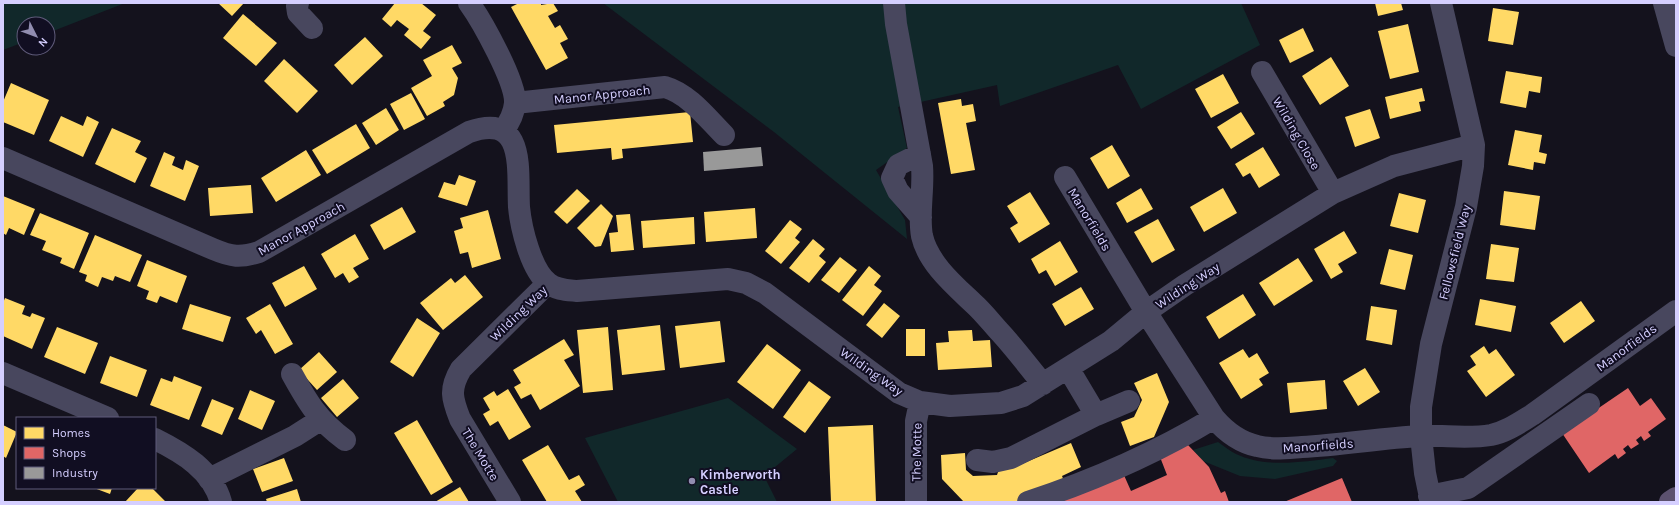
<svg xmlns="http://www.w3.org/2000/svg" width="1679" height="505" font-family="Karla,sans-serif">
<rect width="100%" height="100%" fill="#14121d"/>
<path fill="#11282a" d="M3,3H125L48,33V24H24V42L3,50Z
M603,3H1241L1260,45L1141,109L1118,65L1000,106L997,85L898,107L907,148L876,170L905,220L907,239L774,132Z
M728,398L797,449L764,476L777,502H618L585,438Z
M1218,442C1224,446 1230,451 1236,454C1265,468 1302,462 1333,458L1337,461L1333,466L1275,479L1240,476L1203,461L1193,450Z"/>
<path fill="#ffd966" d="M218,3H244L232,16Z
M395,3H421L436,15L423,31L431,37L421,49L404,35L409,29L397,20L391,27L382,19Z
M519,3H541V5L553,3L558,11L548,16L555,28L560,25L568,39L560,43L568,58L546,70L511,7Z
M1375,3H1401L1403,10L1378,16Z
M1493,8L1519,12L1513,45L1488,41Z
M243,14L277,43L256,66L223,38Z
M1408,24L1419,72L1390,79L1378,31Z
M1303,28L1314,51L1290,63L1279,40Z
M365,37L383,56L352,85L334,65Z
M452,45L462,63L452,68L458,78L454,95L443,102L445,106L427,116L411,88L432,76L423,60Z
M1331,57L1349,86L1320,105L1302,76Z
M284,59L318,91L297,113L264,81Z
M1506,71L1542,77L1540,93L1529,91L1526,108L1500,103Z
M1223,74L1239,103L1211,118L1195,89Z
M11,83L49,100L34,135L3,122V102Z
M1422,88L1425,101L1419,102L1421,111L1390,119L1385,97Z
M411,93L425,119L404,130L390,104Z
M961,99L962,106L973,104L976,121L966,123L975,170L951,174L938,103Z
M386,108L399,130L376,145L362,123Z
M1370,109L1380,138L1355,147L1345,117Z
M690,112L693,142L622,149L623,158L612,160L611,148L557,153L554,125Z
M1241,112L1255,134L1231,149L1217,127Z
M61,116L83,126L87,116L99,122L83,157L49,141Z
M356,124L370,148L327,174L312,150Z
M112,128L141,141L135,152L147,158L135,183L95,164Z
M1515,130L1542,135L1539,152L1547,154L1545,164L1534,162L1533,170L1508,165Z
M1112,145L1130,176L1108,189L1090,158Z
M1263,147L1280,175L1259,188L1250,173L1243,177L1235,164Z
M306,150L321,175L276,202L261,178Z
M164,152L175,157L172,165L183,170L186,160L199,166L185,201L150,186Z
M459,175L476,181L467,206L438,197L444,182L455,185Z
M251,185L253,213L210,216L208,188Z
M1141,188L1153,209L1127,223L1116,203Z
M1223,188L1237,213L1204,232L1190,207Z
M577,189L590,201L567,224L554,212Z
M1504,191L1540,196L1535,230L1500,225Z
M1030,192L1050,224L1019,243L1010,228L1018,223L1007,206Z
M1399,193L1426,200L1418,233L1390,226Z
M3,196L35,209L24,235L9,228L6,235L3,233Z
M601,204L613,216L601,246L595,247L577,228Z
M402,207L416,232L384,250L370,225Z
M755,208L757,238L706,242L704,212Z
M488,210L501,259L472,268L468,252L460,254L454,231L463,228L460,218Z
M40,213L89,233L74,269L60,263L62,258L42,250L46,241L30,235Z
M630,214L634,250L611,252L609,233L618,232L616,215Z
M694,217L695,244L643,248L641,221Z
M1158,219L1175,250L1152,263L1134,232Z
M790,220L802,229L795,238L800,242L781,264L765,251Z
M1344,231L1357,253L1338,264L1343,272L1331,279L1314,249Z
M355,234L369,259L353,268L359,277L349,283L343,273L335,278L321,254Z
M95,235L142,255L130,282L115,276L113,281L102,277L98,287L85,281L87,275L79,272Z
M813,239L825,249L819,256L826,262L809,283L789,268Z
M1060,241L1078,272L1055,286L1046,270L1039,274L1031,259Z
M1491,244L1519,248L1514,282L1486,279Z
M1389,249L1413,255L1405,290L1380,284Z
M840,257L857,270L839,293L821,280Z
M1298,258L1313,281L1274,306L1259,283Z
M147,260L187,276L177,303L160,296L157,303L146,299L149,291L137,286Z
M304,266L317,289L285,307L272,283Z
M869,266L881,276L874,285L882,291L863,316L842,300Z
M465,275L483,297L443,330L420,303L451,278L455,283Z
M1081,287L1094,309L1065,326L1052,304Z
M1243,294L1256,315L1219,339L1206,317Z
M5,298L25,306L22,314L30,317L32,313L45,318L32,349L3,336V303Z
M1480,299L1516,306L1511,332L1475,325Z
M1581,301L1595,321L1564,343L1550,323Z
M884,303L900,316L882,338L866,325Z
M190,304L231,317L223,342L182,329Z
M270,304L293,344L275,354L261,330L256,334L246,318Z
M1371,306L1397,310L1392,345L1366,340Z
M417,318L440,333L413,377L390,362Z
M720,321L725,362L680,368L675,326Z
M660,325L665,370L622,375L617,330Z
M57,327L98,343L85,374L44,357Z
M608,327L613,390L583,393L577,330Z
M906,329H925V356H906Z
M972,330L973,341L990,340L992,367L938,370L936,343L949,342L948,331Z
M564,339L574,355L564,360L580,386L540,410L531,394L521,399L514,387L521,383L513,370Z
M767,344L801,370L773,409L737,382Z
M1484,346L1489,354L1496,349L1515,375L1486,397L1467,371L1476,365L1470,356Z
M1243,349L1249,358L1257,353L1269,373L1259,379L1263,385L1241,399L1219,363Z
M319,352L337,372L317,390L299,370Z
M110,356L147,370L137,397L100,383Z
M1365,368L1380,392L1358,406L1343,381Z
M1157,373L1169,402L1154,437L1130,446L1121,422L1134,417L1142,400L1134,383Z
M174,376L202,387L189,420L150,405L161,378L172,382Z
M343,379L359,398L337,417L321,398Z
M1325,380L1327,409L1290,413L1287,383Z
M809,381L831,397L805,433L783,417Z
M508,389L531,427L509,440L498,421L490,426L483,414L490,410L483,398L494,391L497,396Z
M250,390L275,401L262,430L238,419Z
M212,399L234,408L222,435L201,426Z
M417,420L453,482L431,495L394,433Z
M3,425L17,432L6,458L3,456Z
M873,425L876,502H831L828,427Z
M1071,443L1081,467L1062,476L1064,481L1017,502H964L942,479L941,455L965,453L966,470L973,476L997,475L999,469L1015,467Z
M548,445L569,480L579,475L585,485L575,491L582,502H547L522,460Z
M284,458L293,481L262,492L253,469Z
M460,487L469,502H435Z
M94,488H112L110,494Z
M138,488H152L166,502H125Z
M297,489L301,502H267L266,499Z"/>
<path fill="#e06666" d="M1628,388L1640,406L1651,398L1666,419L1648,432L1651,436L1644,441L1641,436L1636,440L1639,444L1631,449L1628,445L1623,449L1626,453L1618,459L1615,454L1589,473L1562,433Z
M1188,445L1209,467L1221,493L1225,491L1229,502H1054L1123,473L1131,491L1167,475L1160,457Z
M1342,478L1352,502H1284Z"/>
<path fill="#999" d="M761,147L763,166L704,171L703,152Z"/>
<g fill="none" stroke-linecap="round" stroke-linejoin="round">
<path stroke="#48475e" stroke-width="22" d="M298,3L297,6L298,13L312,28
M469,3C482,21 516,82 515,103C514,114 509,123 503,131
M894,3L896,24L922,166C924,189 918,215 922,236C928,263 954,285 973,303C982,311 990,321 998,330C1014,347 1028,366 1043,384
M1664,3L1676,46
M1262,72L1333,193
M515,103L665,87C689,94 707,118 724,135
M920,154L898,165L892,178L898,191L921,217
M3,158L213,249C232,257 240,258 259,252L469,132C527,112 517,171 519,207C521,228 531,270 548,283C556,290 567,290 577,291L728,279L746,283L765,293L899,393L920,402L950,406L1001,403L1023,396L1111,341L1146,312L1185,285L1333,193L1394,166L1474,145
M1065,177L1146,312L1214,418C1226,432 1239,442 1257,446C1271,450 1287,448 1302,447C1342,445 1381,438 1421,436C1444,435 1468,439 1491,435C1506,432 1519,423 1532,415L1676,311
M1068,368L1096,415
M3,373L108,418
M292,374C308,403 318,420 345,440
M155,439C183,453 212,470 221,502
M977,460L993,462L1011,458L1096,415L1129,401
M209,479L295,436L320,420
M1429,496L1468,488L1589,404
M510,502L460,419C452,399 449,389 461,369L548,283
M916,502V421L920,402
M1028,502C1092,481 1156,453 1214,418
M1431,502L1425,473L1421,436V407L1431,344L1466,207L1473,166L1474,145L1441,3"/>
<path stroke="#5c516f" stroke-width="22" d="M1670,502L1676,498"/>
</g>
<circle fill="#918db0" stroke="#110e22" stroke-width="1.5" cx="692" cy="481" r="4"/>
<g text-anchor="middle" stroke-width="4" stroke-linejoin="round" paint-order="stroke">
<g font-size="13" fill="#d5cfff" stroke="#110e22">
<text transform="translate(602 94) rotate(-6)" y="5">Manor Approach</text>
<text transform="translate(1297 133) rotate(60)" y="5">Wilding Close</text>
<text transform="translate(1090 219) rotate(59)" y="5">Manorfields</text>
<text transform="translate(301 228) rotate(-29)" y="5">Manor Approach</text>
<text transform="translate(1454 252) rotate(-76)" y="5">Fellowsfield Way</text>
<text transform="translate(1187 285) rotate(-33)" y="5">Wilding Way</text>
<text transform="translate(518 313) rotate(-44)" y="5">Wilding Way</text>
<text transform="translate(1626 347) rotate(-36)" y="5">Manorfields</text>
<text transform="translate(872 371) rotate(35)" y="5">Wilding Way</text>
<text transform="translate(1318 445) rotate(-4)" y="5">Manorfields</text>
<text transform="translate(916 452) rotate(-89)" y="5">The Motte</text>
<text transform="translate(481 454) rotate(59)" y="5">The Motte</text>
</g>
<g font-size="13" font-weight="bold" fill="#d5cfff" stroke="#110e22" text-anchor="start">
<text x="700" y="479">Kimberworth<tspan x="700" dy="15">Castle</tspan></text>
</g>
</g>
<rect width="1679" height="505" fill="none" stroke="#d5cfff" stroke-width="8"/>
<rect x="16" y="417" width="140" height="72" fill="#110e22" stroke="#5f5b7a"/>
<rect x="24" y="427" width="20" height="12" fill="#ffd966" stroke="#5f5b7a"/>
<text x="52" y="437" font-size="12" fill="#d5cfff">Homes</text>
<rect x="24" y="447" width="20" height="12" fill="#e06666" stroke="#5f5b7a"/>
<text x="52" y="457" font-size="12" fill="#d5cfff">Shops</text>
<rect x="24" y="467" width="20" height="12" fill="#999999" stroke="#5f5b7a"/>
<text x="52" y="477" font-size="12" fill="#d5cfff">Industry</text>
<g transform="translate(36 36) rotate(132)"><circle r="19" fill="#110e22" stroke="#5f5b7a"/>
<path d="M0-3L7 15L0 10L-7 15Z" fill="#918db0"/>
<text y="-6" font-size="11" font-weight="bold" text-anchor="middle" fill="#d5cfff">N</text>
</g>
</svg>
